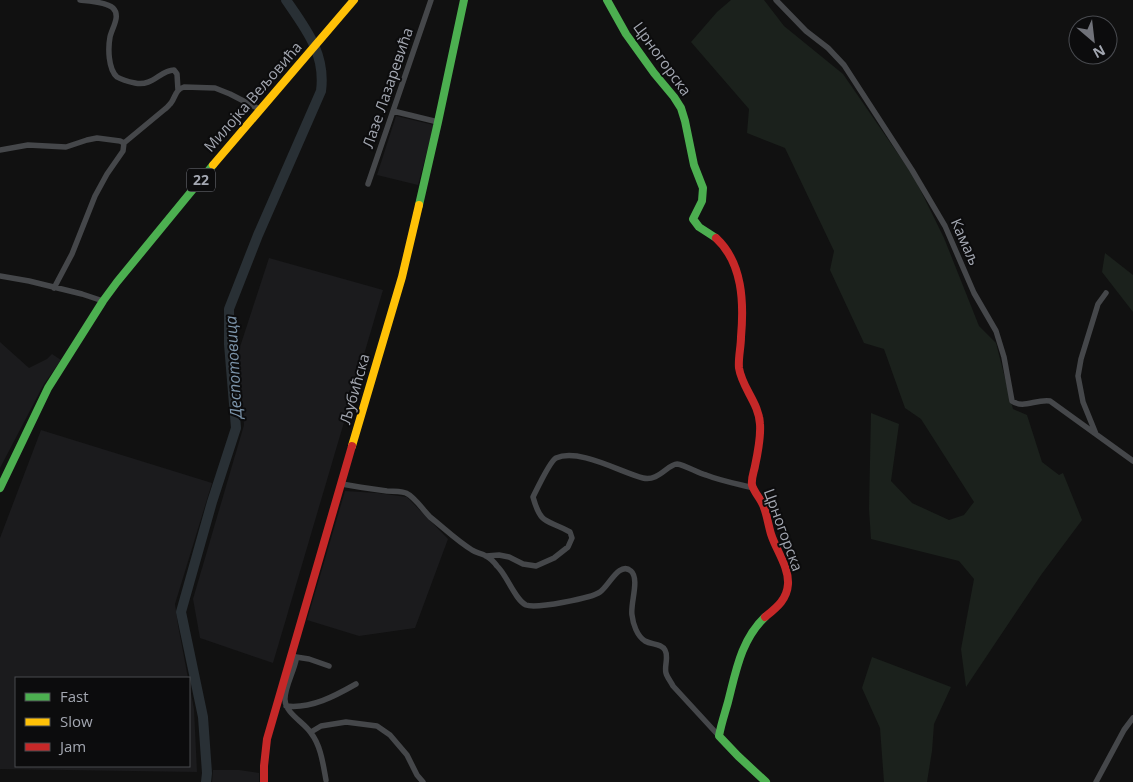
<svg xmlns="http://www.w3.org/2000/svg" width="1133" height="782" font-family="'Open Sans',sans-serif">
<rect width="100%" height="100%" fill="#111"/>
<path fill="#1b1b1d" d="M396,116L434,125L418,185L377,175Z
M269,258L383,290L273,663L200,638L193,599L244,425L238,353Z
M0,342L29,368L47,359L52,354L61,360L44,384L0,468Z
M41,430L212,483L175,604L178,625L188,678H16V766H189V683L194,709L197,772L0,769V538Z
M345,491L377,493L407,497L448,539L415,628L359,636L307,620Z
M213,770H239L259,773V782H212Z"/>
<path fill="#1b211c" d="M731,0H764L784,26L843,74L914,177L944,238L979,326L996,343L1013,409L1027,415L1042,462L1059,475L1063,473L1082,520L1041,575L966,687L961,649L974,579L959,561L871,539L869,509L871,413L899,424L891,481L912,503L949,520L964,515L974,502L921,419L905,408L884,349L864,343L830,270L834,251L785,148L747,133L749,109L691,42L717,12Z
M1105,253L1133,275V312L1102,272Z
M872,657L951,687L934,724L932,751L927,782H884L880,728L862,688Z"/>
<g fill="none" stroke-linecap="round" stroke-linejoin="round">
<path stroke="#293035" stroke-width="10" d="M206,782L207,773L203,717L181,612L212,502L236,428L229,344V309L258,235L321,91C326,54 306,29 286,0"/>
<path stroke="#45474a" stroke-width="5.5" d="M80,0C88,1 107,2 113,8C121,16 112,28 110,37C108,48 108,69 117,77C122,80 130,82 135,83C153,87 160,70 174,70L177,74L178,90
M776,0L806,31L828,48L844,65L912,170L945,226L974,293L996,331L1004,357L1012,401C1023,409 1036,399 1050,401L1133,461
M393,111L438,122
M124,143L165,109C167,108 170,104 171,103C176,96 175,90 184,87L215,88L230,94L261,110
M0,150L28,145L66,147L87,140L97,138L120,141L124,143L123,151L107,174L95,196L72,254L54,288
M368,184L431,0
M0,276L29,281L82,294L103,301
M1096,434L1083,402L1078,376L1081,359L1098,304L1106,293
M342,484C357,487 372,489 387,491C393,491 400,491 406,493C415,497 423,510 430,517C444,528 457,541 472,550C476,553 481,553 486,556C490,558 494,562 497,566C507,575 515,600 526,605C536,609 592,598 600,592C609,586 619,561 631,571C640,579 630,604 632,615C633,624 637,636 645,641C652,645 661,643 665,650C669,657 664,666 666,673C667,677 671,682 673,686L719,736
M486,556L499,555L509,557L523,564L536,566L554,558L568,547L572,538L570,532C547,519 541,526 533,497C537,489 550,461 556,458C579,448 620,472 643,478C658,482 668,464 677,464C685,465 698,473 706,475C721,481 738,484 754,488
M291,655L296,657V660C294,671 284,689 285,700C286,714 304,722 311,733C321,746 323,764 326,780
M296,657L309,659L329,666
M286,706C311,709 335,696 356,684
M311,732L321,726L346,722L377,726L390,735L407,755L417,775L423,782
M1096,782L1124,730L1133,718"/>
<path stroke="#4caf50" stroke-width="8" d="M607,0L626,34L654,73L674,97L681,108L685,121L694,165L703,188L702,201L693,219L699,227L716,238
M419,205L438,122L464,0
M0,488L48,388L103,301L117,282L213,165
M765,617C741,640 736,671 728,702C725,713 721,724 719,736L738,756L766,782"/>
<path stroke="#ffc107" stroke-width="8" d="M213,165L354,0
M352,446L402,277L419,205"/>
<path stroke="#c62828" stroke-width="8" d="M716,238C743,263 744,303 741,337C741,347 738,358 739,368C742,388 759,403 760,424C761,438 758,452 755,466C754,472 751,478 752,485C754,492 760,498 763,505C767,514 768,524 771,534C776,550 789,567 788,584C787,600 776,608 765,617
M264,782V766L267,739L352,446"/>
</g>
<g text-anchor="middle" stroke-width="4" stroke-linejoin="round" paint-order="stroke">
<rect fill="#0c0c0d" stroke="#767880" stroke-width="1" x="187" y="168.5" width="28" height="23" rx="4"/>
<g font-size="14" font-weight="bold" fill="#a3a7b1">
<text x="201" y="185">22</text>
</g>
<g font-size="15" fill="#a3a7b1" stroke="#0c0c0d">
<text transform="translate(662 59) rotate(54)" y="5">Црногорска</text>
<text transform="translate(388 88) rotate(-71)" y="5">Лазе Лазаревића</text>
<text transform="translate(253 97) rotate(-49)" y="5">Милојка Вељовића</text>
<text transform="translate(965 242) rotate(66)" y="5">Камаљ</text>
<text transform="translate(355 389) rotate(-74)" y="5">Љубићска</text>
<text transform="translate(783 530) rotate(70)" y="5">Црногорска</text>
</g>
<g font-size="16" font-style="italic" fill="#7c94aa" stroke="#0c0c0d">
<text transform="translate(233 367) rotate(-93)" y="6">Деспотовица</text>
</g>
</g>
<rect x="15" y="677" width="175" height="90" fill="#0c0c0d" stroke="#484a4f"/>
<rect x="25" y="693" width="25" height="8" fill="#4caf50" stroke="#484a4f"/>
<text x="60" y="702" font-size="15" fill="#a3a7b1">Fast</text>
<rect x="25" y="718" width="25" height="8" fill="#ffc107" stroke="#484a4f"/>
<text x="60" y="727" font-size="15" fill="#a3a7b1">Slow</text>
<rect x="25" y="743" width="25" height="8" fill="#c62828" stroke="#484a4f"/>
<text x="60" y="752" font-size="15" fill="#a3a7b1">Jam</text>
<g transform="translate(1093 40) rotate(152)"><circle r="24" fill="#0c0c0d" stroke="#484a4f"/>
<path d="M0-4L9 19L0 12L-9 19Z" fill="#707279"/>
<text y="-8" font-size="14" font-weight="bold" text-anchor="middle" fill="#a3a7b1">N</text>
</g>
</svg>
